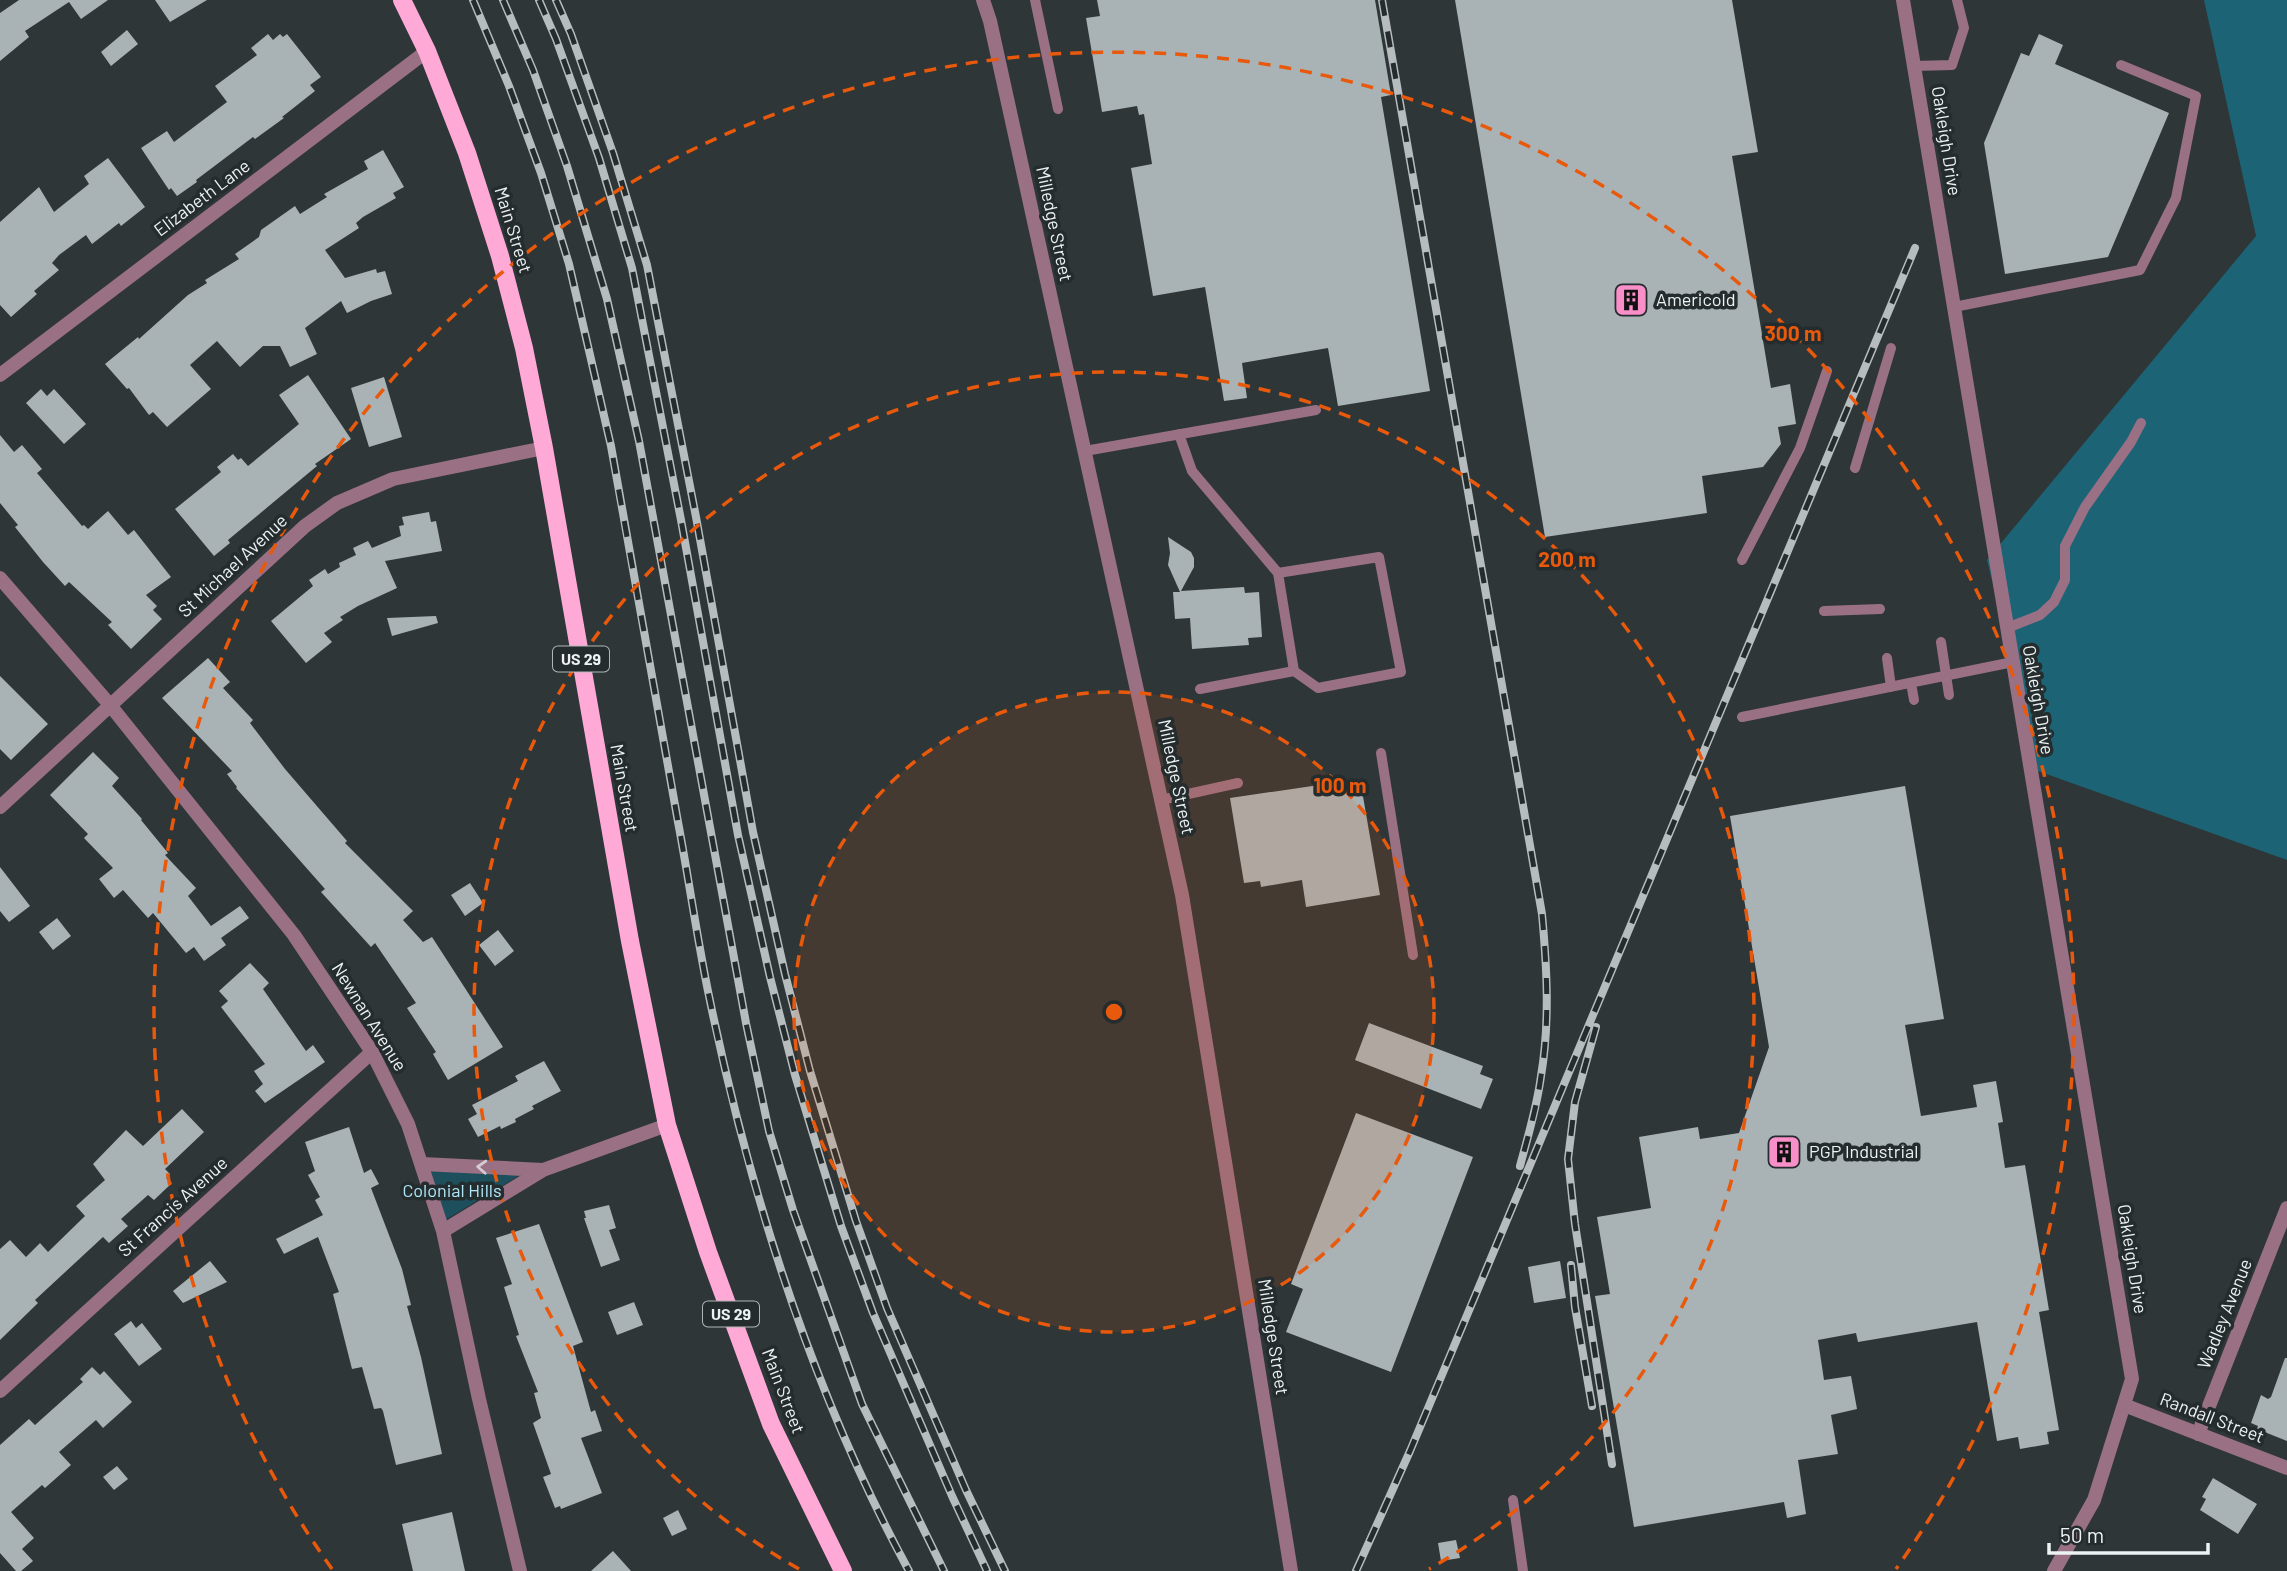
<svg xmlns="http://www.w3.org/2000/svg" width="2287" height="1571" font-family="Barlow,sans-serif">
<rect width="100%" height="100%" fill="#2e3638"/>
<path fill="#1d4f5c" d="M530,1169L440,1223L424,1170Z"/>
<path fill="#1c6475" d="M2204,0H2287V860L2038,771L1987,560L2256,236Z"/>
<path fill="#a9b2b5" d="M19,0H108L81,19L69,2L25,31L29,37L0,61V13Z
M155,0H207L170,22Z
M1097,0H1375L1391,95L1381,97L1430,391L1338,406L1328,348L1242,363L1247,398L1224,401L1205,287L1153,296L1131,168L1152,164L1144,114L1139,115L1137,106L1102,112L1086,18L1100,16Z
M1455,0H1732L1758,152L1732,156L1771,388L1790,384L1796,424L1778,427L1781,444L1763,467L1702,476L1707,513L1545,537Z
M127,30L138,44L111,66L101,52Z
M268,34L273,40L280,34L283,37L287,34L321,77L310,85L315,91L282,117L284,118L255,139L253,137L196,180L197,182L177,196L171,188L169,190L141,148L167,131L174,142L227,102L215,86L257,55L251,48Z
M2039,34L2063,45L2055,64L2169,113L2108,257L2005,274L1984,143L2021,53L2029,56Z
M383,150L404,187L393,193L396,198L363,217L356,223L359,228L325,250L345,278L376,269L377,273L385,271L392,294L371,301L347,313L341,301L305,328L317,354L290,367L280,346H263L240,367L217,341L190,365L211,389L167,427L153,412L149,415L129,388L127,389L105,364L138,337L139,339L188,295L207,283L205,280L239,259L235,254L259,237L261,230L295,206L300,214L327,197L324,194L368,169L364,161Z
M108,158L145,207L121,226L119,223L92,244L86,235L59,255L52,263L59,270L34,291L37,294L11,317L0,305V222L39,187L54,212L89,184L84,176Z
M308,375L351,439L315,464L317,466L228,540L230,543L214,556L175,509L221,472L217,467L233,454L238,460L241,458L248,466L299,424L279,395Z
M384,377L402,437L369,447L351,388Z
M41,389L47,396L54,389L86,424L64,444L26,403Z
M0,435L14,452L22,445L42,469L37,473L82,526L84,525L88,529L108,511L128,535L134,530L171,577L146,595L157,606L153,610L162,619L131,649L108,625L112,622L69,582L65,586L43,562L15,527L18,525L0,503Z
M429,512L431,522L436,521L442,551L385,561L397,588L358,606L340,617L343,620L324,633L332,642L306,663L271,621L313,586L309,580L325,569L328,574L340,567L339,563L356,555L353,548L368,541L372,548L401,536L399,526L404,525L402,517Z
M1168,537L1191,552L1194,558V567L1181,591L1244,587L1245,593L1259,592L1262,637L1248,638L1249,645L1192,649L1190,618L1175,619L1173,592H1180L1168,565L1170,553Z
M436,616L438,623L392,636L387,618Z
M208,658L230,682L223,688L253,720L250,723L285,769L347,841L345,843L413,911L403,920L423,942L432,937L503,1047L448,1080L433,1054L436,1052L407,1008L416,1003L375,943L371,947L321,892L325,889L236,788L237,787L227,774L232,771L162,698Z
M0,676L48,724L11,760L0,749Z
M93,752L119,778L112,786L142,819L141,820L168,853L165,855L196,888L188,896L211,926L240,906L249,918L221,938L226,945L204,961L194,947L186,953L153,913L148,918L123,890L114,898L99,879L113,868L84,838L88,834L50,795Z
M1360,779L1380,895L1306,907L1302,880L1261,887L1260,881L1244,883L1230,798Z
M1905,786L1944,1019L1905,1025L1921,1116L1977,1107L1973,1085L1996,1081L2003,1122L1998,1123L2005,1168L2025,1165L2049,1310L2039,1312L2059,1430L2047,1432L2049,1444L2020,1449L2018,1437L1997,1441L1977,1322L1858,1342L1856,1333L1818,1340L1824,1380L1851,1376L1857,1409L1831,1415L1838,1454L1798,1460L1806,1514L1787,1518L1784,1502L1634,1527L1595,1296L1610,1294L1597,1217L1651,1208L1639,1137L1698,1127L1700,1139L1739,1133L1769,1047L1730,816Z
M0,867L30,906L9,922L0,911Z
M470,883L483,903L465,916L451,895Z
M57,918L71,936L53,950L39,932Z
M498,930L514,951L495,966L479,945Z
M250,963L269,983L263,989L306,1051L313,1045L325,1062L265,1103L255,1091L263,1084L254,1071L265,1064L221,1007L228,1001L219,991Z
M1369,1023L1483,1066L1480,1074L1493,1079L1481,1109L1355,1060Z
M544,1061L561,1091L532,1106L534,1109L515,1119L516,1122L501,1129L500,1126L478,1137L468,1119L477,1114L472,1105L518,1081L515,1076Z
M182,1109L204,1132L165,1169L170,1174L166,1178L172,1183L154,1200L148,1195L121,1219L128,1226L109,1243L103,1237L35,1300L38,1303L0,1340V1249L10,1240L26,1257L40,1243L48,1252L85,1216L76,1206L105,1180L93,1164L126,1130L143,1146Z
M1356,1113L1473,1157L1391,1372L1286,1332L1303,1289L1291,1284Z
M349,1127L364,1173L371,1169L379,1184L371,1188L402,1269L411,1305L407,1306L421,1357L442,1454L396,1465L383,1411L381,1408L374,1409L362,1367L352,1369L333,1294L339,1292L318,1237L284,1254L276,1239L323,1215L315,1200L320,1197L308,1175L315,1171L305,1142Z
M609,1205L616,1228L609,1230L620,1260L601,1267L584,1218H586L584,1211Z
M539,1224L583,1342L573,1346L591,1412L595,1410L602,1431L581,1438L602,1493L561,1509L560,1506L555,1508L543,1477L551,1474L533,1423L541,1418L534,1393L538,1392L516,1336L519,1335L504,1287L512,1284L496,1238Z
M210,1261L227,1282L183,1303L173,1291Z
M1560,1261L1566,1298L1534,1303L1528,1267Z
M634,1302L643,1325L617,1335L608,1312Z
M131,1321L136,1328L142,1323L162,1349L139,1366L114,1334Z
M2285,1358H2287V1441L2257,1429L2258,1426L2251,1423L2261,1395L2268,1399L2271,1397Z
M92,1367L100,1375L104,1371L132,1402L103,1428L96,1420L59,1452L71,1465L45,1488L42,1485L11,1512L34,1538L22,1549L33,1561L21,1571H16L0,1553V1445L29,1419L35,1425L83,1382L80,1379Z
M117,1466L128,1479L114,1490L103,1477Z
M2213,1478L2257,1504L2238,1534L2200,1510L2206,1499L2202,1497Z
M678,1510L687,1529L672,1536L663,1518Z
M452,1512L465,1571H413L402,1524Z
M1456,1540L1460,1558L1441,1561L1438,1543Z
M613,1551L631,1571H591Z"/>
<g fill="none" stroke-linecap="round" stroke-linejoin="round">
<path stroke="#9a7085" stroke-width="10" d="M1035,0L1058,109
M1914,66L1952,65L1964,28L1957,0
M1954,307L2140,270L2176,198L2196,96L2121,65
M1179,434L1192,471L1278,573L1294,671L1318,688L1401,672L1379,557L1278,573
M1085,451L1316,410
M1855,468L1891,348
M1742,560L1800,448L1827,371
M1824,611L1880,609
M2007,628L2040,615L2054,602L2065,580V546L2085,507L2131,442L2141,423
M1941,642L1949,695
M1887,658L1891,687
M1911,683L1914,700
M1200,689L1294,671
M1742,717L2013,662
M1381,753L1413,955
M1161,800L1238,783
M1513,1500L1523,1571"/>
<path stroke="#9a7085" stroke-width="14" d="M983,0L990,21L1182,895L1291,1571
M1903,0L2132,1379L2094,1500L2054,1571
M0,375L427,51
M0,578L110,705L294,935L372,1052L408,1124L443,1231L479,1399L520,1571
M0,807L305,526L337,503L393,479L544,448
M422,1164L543,1170
M443,1231L543,1170L667,1125
M0,1391L372,1052
M2124,1405L2287,1468
M2198,1434L2287,1208"/>
<path stroke="#ffaad6" stroke-width="18" d="M402,0L427,51L467,153L500,256L524,348L544,448L630,941L667,1125L708,1252L771,1424L843,1571"/>
<defs>
<path id="rail" d="M473,0L509,86L541,173L569,264L611,446C633,572 656,697 678,822C689,880 697,938 709,996C750,1195 812,1392 909,1571
M503,0L533,70L567,166L607,299L639,441L746,1023L769,1131L793,1210L862,1404L944,1571
M539,0L556,39L599,158L632,268L681,520L738,835L770,977L795,1075L841,1226L873,1313L952,1496L987,1571
M556,0L571,34L613,153L647,265L696,517L753,832L785,974L810,1071L856,1221L887,1308L966,1490L1005,1571
M1382,0L1542,914C1547,968 1550,1023 1541,1076C1537,1107 1528,1136 1520,1166
M1596,1027L1575,1102L1568,1159L1575,1224L1612,1464
M1571,1265L1575,1307L1592,1406
M1356,1571L1410,1451L1915,248"/>
</defs>
<use href="#rail" stroke="#b7bdbf" stroke-width="8"/>
<use href="#rail" stroke="#252c2e" stroke-width="5" stroke-dasharray="16" stroke-linecap="butt"/>
</g>
<defs><path id="oneway-chevron" d="M-2-3.5L2.5 0L-2 3.5" fill="none" stroke-width="1.6" stroke-linecap="round" stroke-linejoin="round" transform="scale(1.75)"/></defs>
<use stroke="#d4cbd2" href="#oneway-chevron" transform="translate(482 1167) rotate(-177)"/>
<circle cx="1114" cy="1012" r="320" fill="#e8590c" fill-opacity=".12"/>
<g fill="none" stroke="#e8590c" stroke-width="3.5" stroke-dasharray="12 9">
<circle cx="1114" cy="1012" r="320"/>
<path d="M799 1569A640 640 0 1 1 1429 1569"/>
<path d="M332 1569A960 960 0 1 1 1896 1569"/>
</g>
<defs>
<symbol id="building-square" viewBox="-11 -11 22 22"><rect x="-9" y="-9" width="18" height="18" rx="4" fill="#f98fc8" stroke="#252c2e"/><path d="M-4-6H4V6H1V3H-1V6H-4ZM-2.5-4.3h1.7v1.8h-1.7ZM.8-4.3h1.7v1.8H.8ZM-2.5-1h1.7V.8h-1.7ZM.8-1h1.7V.8H.8Z" fill="#111"/></symbol>
</defs>
<g fill-rule="evenodd">
<use href="#building-square" x="1612" y="281" width="38" height="38"/>
<use href="#building-square" x="1765" y="1133" width="38" height="38"/>
</g>
<g text-anchor="middle" stroke-width="7" stroke-linejoin="round" paint-order="stroke">
<g fill="#252c2e" stroke="#b1b7b8" stroke-width="2">
<rect x="553" y="646.5" width="56" height="25" rx="5"/>
<rect x="703" y="1301.5" width="56" height="25" rx="5"/>
</g>
<g font-size="16" font-weight="bold" fill="#edf2f3">
<text x="581" y="665">US 29</text>
<text x="731" y="1320">US 29</text>
</g>
<g font-size="18" fill="#edf2f3" stroke="#252c2e">
<text transform="translate(1946 141) rotate(81)" y="6">Oakleigh Drive</text>
<text transform="translate(202 198) rotate(-37)" y="6">Elizabeth Lane</text>
<text transform="translate(1054 224) rotate(78)" y="6">Milledge Street</text>
<text transform="translate(513 230) rotate(73)" y="6">Main Street</text>
<text transform="translate(233 566) rotate(-43)" y="6">St Michael Avenue</text>
<text transform="translate(2038 700) rotate(80)" y="6">Oakleigh Drive</text>
<text transform="translate(1176 777) rotate(78)" y="6">Milledge Street</text>
<text transform="translate(624 788) rotate(80)" y="6">Main Street</text>
<text transform="translate(369 1017) rotate(58)" y="6">Newnan Avenue</text>
<text transform="translate(173 1207) rotate(-42)" y="6">St Francis Avenue</text>
<text transform="translate(2132 1259) rotate(81)" y="6">Oakleigh Drive</text>
<text transform="translate(2225 1314) rotate(-68)" y="6">Wadley Avenue</text>
<text transform="translate(1273 1337) rotate(81)" y="6">Milledge Street</text>
<text transform="translate(783 1391) rotate(69)" y="6">Main Street</text>
<text transform="translate(2212 1418) rotate(21)" y="6">Randall Street</text>
</g>
<g font-size="18" fill="#edf2f3" stroke="#252c2e" text-anchor="start">
<text x="1656" y="306">Americold</text>
<text x="1809" y="1158">PGP Industrial</text>
</g>
<g font-size="18" fill="#afe8f9" stroke="#252c2e">
<text x="452" y="1197">Colonial Hills</text>
</g>
</g>
<circle cx="1114" cy="1012" r="10" fill="#e8590c" stroke="#252c2e" stroke-width="3.5"/>
<g font-size="21" text-anchor="middle" font-weight="bold" fill="#e8590c" stroke="#252c2e" stroke-width="7" stroke-linejoin="round" paint-order="stroke">
<text x="1793" y="341">300 m</text>
<text x="1567" y="567">200 m</text>
<text x="1340" y="793">100 m</text>
</g>
<path d="M2049 1543v10h159v-10" fill="none" stroke="#edf2f3" stroke-width="3.5"/>
<text x="2060" y="1543" font-size="21" fill="#edf2f3" stroke="#252c2e" stroke-width="5" paint-order="stroke">50 m</text>
</svg>
